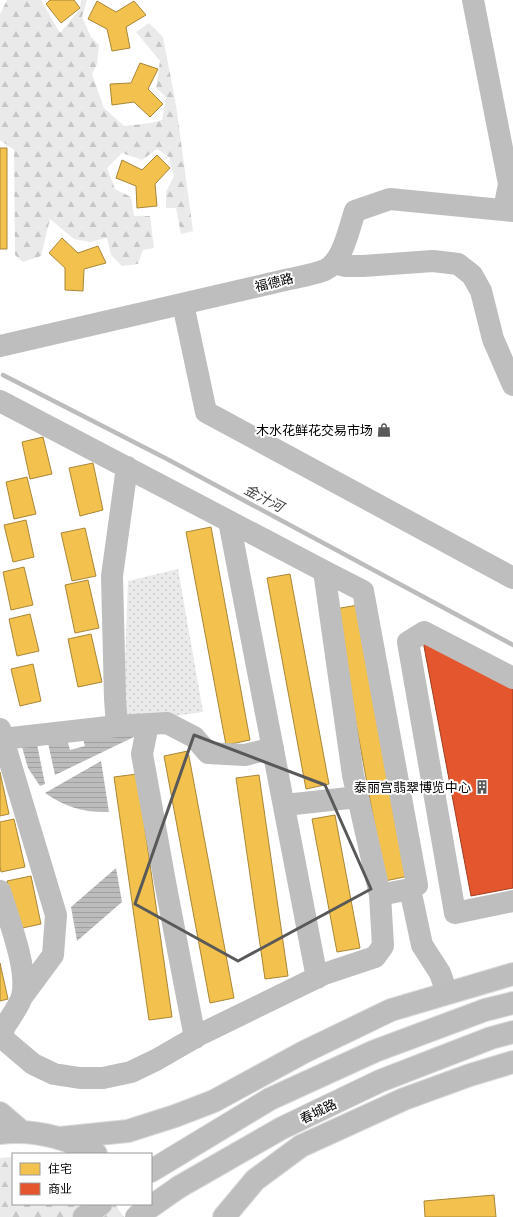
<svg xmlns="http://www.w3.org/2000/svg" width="513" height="1217" font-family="'Public Sans','Noto Sans SC',sans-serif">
<defs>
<pattern id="grass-dots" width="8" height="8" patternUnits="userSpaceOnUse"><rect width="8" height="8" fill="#eaeaea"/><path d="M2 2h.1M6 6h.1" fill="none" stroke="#c7c7c7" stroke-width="1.8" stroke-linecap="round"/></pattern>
<pattern id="forest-firs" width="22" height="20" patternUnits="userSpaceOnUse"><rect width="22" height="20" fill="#eaeaea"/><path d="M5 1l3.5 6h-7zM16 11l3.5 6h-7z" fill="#c7c7c7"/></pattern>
<pattern id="water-rules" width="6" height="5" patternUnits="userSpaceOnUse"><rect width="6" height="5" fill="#bcbcbc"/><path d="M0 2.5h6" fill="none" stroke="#a0a0a0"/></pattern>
</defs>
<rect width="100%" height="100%" fill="#fff"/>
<path fill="url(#grass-dots)" d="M178,569L203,712L123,723L128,581Z"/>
<path fill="url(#forest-firs)" d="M7,0H41L60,33L80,9L81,0H87L82,17L91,37L99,45L97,64L92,74L104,108L124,126L151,123L162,120L166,97L156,88L160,61L136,32L149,23L163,37L176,105L193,231L181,234L176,208H166V192L174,176L169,157L157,149L142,160L122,153L107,168L115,189L131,197L134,216H150L154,248L143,250L138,264L122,266L111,255L107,238L90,242L74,239L50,219L41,256L23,262L15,255L14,150L0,140V14Z
M13,1157V1204H115L124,1217H0V1158Z"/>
<path fill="url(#water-rules)" d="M140,734L55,775L48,743L67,739L70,750L85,746L82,736Z
M37,744L45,784L40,786L28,768L22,747Z
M101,761L109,812C85,813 65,807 45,793Z
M116,868L122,902L77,941L71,907Z"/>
<path fill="#f2c14e" stroke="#a98737" d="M50,0H74L80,8L61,23L46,4Z
M97,1L116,12L134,1L146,15L126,27L130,48L112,51L107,29L88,19Z
M140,63L158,69L148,89L163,104L150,117L134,102L112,105L110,84L131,83Z
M0,148H7V249H0Z
M157,155L170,168L155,184L157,206L137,208L136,186L116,178L122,160L142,170Z
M62,238L78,253L98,246L106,263L84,269L83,291L65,290V268L49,253Z
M43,437L52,474L30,479L22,442Z
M93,463L103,510L80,516L69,468Z
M27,477L36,514L14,519L6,482Z
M26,520L34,557L13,562L4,525Z
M211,527L250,740L226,745L186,532Z
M85,528L96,576L72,581L61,533Z
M24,567L33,605L11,610L3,572Z
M290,574L329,784L306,789L267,578Z
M88,580L99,628L75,633L65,585Z
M358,605L409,876L385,881L335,609Z
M30,614L39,651L17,656L9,619Z
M91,634L102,682L78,687L68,639Z
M33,664L41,701L20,706L11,669Z
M188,751L234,998L210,1003L164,756Z
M0,772L9,814L0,816Z
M137,774L172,1017L149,1020L114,777Z
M259,775L288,976L265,979L236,778Z
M335,815L360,948L337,952L312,819Z
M14,819L25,867L1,872L0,867V822Z
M31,876L41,924L18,929L7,881Z
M0,963L8,999L0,1001Z
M494,1195L496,1217H425L424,1201Z"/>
<path fill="#e4572e" stroke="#a03d20" d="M423,641L513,686V888L471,896Z"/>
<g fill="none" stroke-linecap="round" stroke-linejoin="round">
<path stroke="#bcbcbc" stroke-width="4.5" d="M3,375L167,459L513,645"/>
<defs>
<path id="major" d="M0,1113L22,1132
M0,1133C34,1129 67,1138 96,1154
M60,1138L128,1131L175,1116L214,1101L304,1052L391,1010L513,974
M151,1171L270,1099L375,1051L485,1010L513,1003
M179,1187L282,1128L380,1081L491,1038L513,1032
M84,1217L101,1204
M224,1217L255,1180L301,1146L404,1099L470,1075L513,1062"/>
</defs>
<use href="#major" stroke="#dbdbdb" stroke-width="24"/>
<path stroke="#bebebe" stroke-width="22" d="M473,0L509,184L504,210
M334,263L345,266H363L433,261L458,264L472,275L481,291L493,339L513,385
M183,304L206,412L513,578
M0,346L285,280C298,277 312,275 325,270C343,262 349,228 355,211L390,199L513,211
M0,401L324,571L353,775L380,895L410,889L422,945L440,973L447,993
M229,521L317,978
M324,571L363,591L417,885L410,889
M513,678L424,632L408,642L455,913L513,901
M148,724L142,754L165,882L195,1038
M117,726L115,699L112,576L127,467
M0,729L56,915L53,955L22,997
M3,739L117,726L167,723L194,737L208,753L245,755L273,748
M285,805L358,797
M0,891C8,917 29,971 22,996C20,1006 6,1023 1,1033L7,1042L33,1064L54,1074L80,1078H103L131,1072L156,1060L201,1034L324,974L375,957L383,946L380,895"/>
<use href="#major" stroke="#bdbdbd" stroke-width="22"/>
<defs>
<path id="major-bridge" d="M136,1217L179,1187"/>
</defs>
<use href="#major-bridge" stroke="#dbdbdb" stroke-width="24" stroke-linecap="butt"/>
<use href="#major-bridge" stroke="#bdbdbd" stroke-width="22"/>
</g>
<path fill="none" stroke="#595959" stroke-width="3" stroke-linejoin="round" d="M194,735L325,785L371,889L238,961L135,904Z"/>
<defs>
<symbol id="shop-bare" viewBox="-9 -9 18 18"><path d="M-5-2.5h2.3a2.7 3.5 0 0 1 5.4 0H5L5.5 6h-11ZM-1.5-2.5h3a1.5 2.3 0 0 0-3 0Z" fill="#595959" stroke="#fff" stroke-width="2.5" paint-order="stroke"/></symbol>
<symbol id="building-bare" viewBox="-9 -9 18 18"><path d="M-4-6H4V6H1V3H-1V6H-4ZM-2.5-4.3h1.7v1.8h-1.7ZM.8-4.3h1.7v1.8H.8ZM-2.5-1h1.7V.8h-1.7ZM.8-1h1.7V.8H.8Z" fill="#595959" stroke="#fff" stroke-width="2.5" paint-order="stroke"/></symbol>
</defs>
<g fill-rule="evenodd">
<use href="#shop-bare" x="374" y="420" width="20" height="20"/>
<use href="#building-bare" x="472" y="777" width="20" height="20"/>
</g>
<g text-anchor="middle" stroke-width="4" stroke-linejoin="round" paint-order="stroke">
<g font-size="13" fill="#000" stroke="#fff">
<text transform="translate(274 282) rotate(-14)" y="5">福德路</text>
<text transform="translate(318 1111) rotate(-26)" y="5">春城路</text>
</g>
<g font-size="13" fill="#000" stroke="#fff" text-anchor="end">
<text x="373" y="435">木水花鲜花交易市场</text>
<text x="471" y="792">泰丽宫翡翠博览中心</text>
</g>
<g font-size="14" font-style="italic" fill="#414141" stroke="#fff">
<text transform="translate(264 498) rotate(28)" y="5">金汁河</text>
</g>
</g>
<rect x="12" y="1153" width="140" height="52" fill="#ffffff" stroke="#999999"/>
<rect x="20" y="1163" width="20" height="12" fill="#f2c14e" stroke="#999999"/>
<text x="48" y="1173" font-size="12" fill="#000000">住宅</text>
<rect x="20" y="1183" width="20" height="12" fill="#e4572e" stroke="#999999"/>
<text x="48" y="1193" font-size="12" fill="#000000">商业</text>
</svg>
